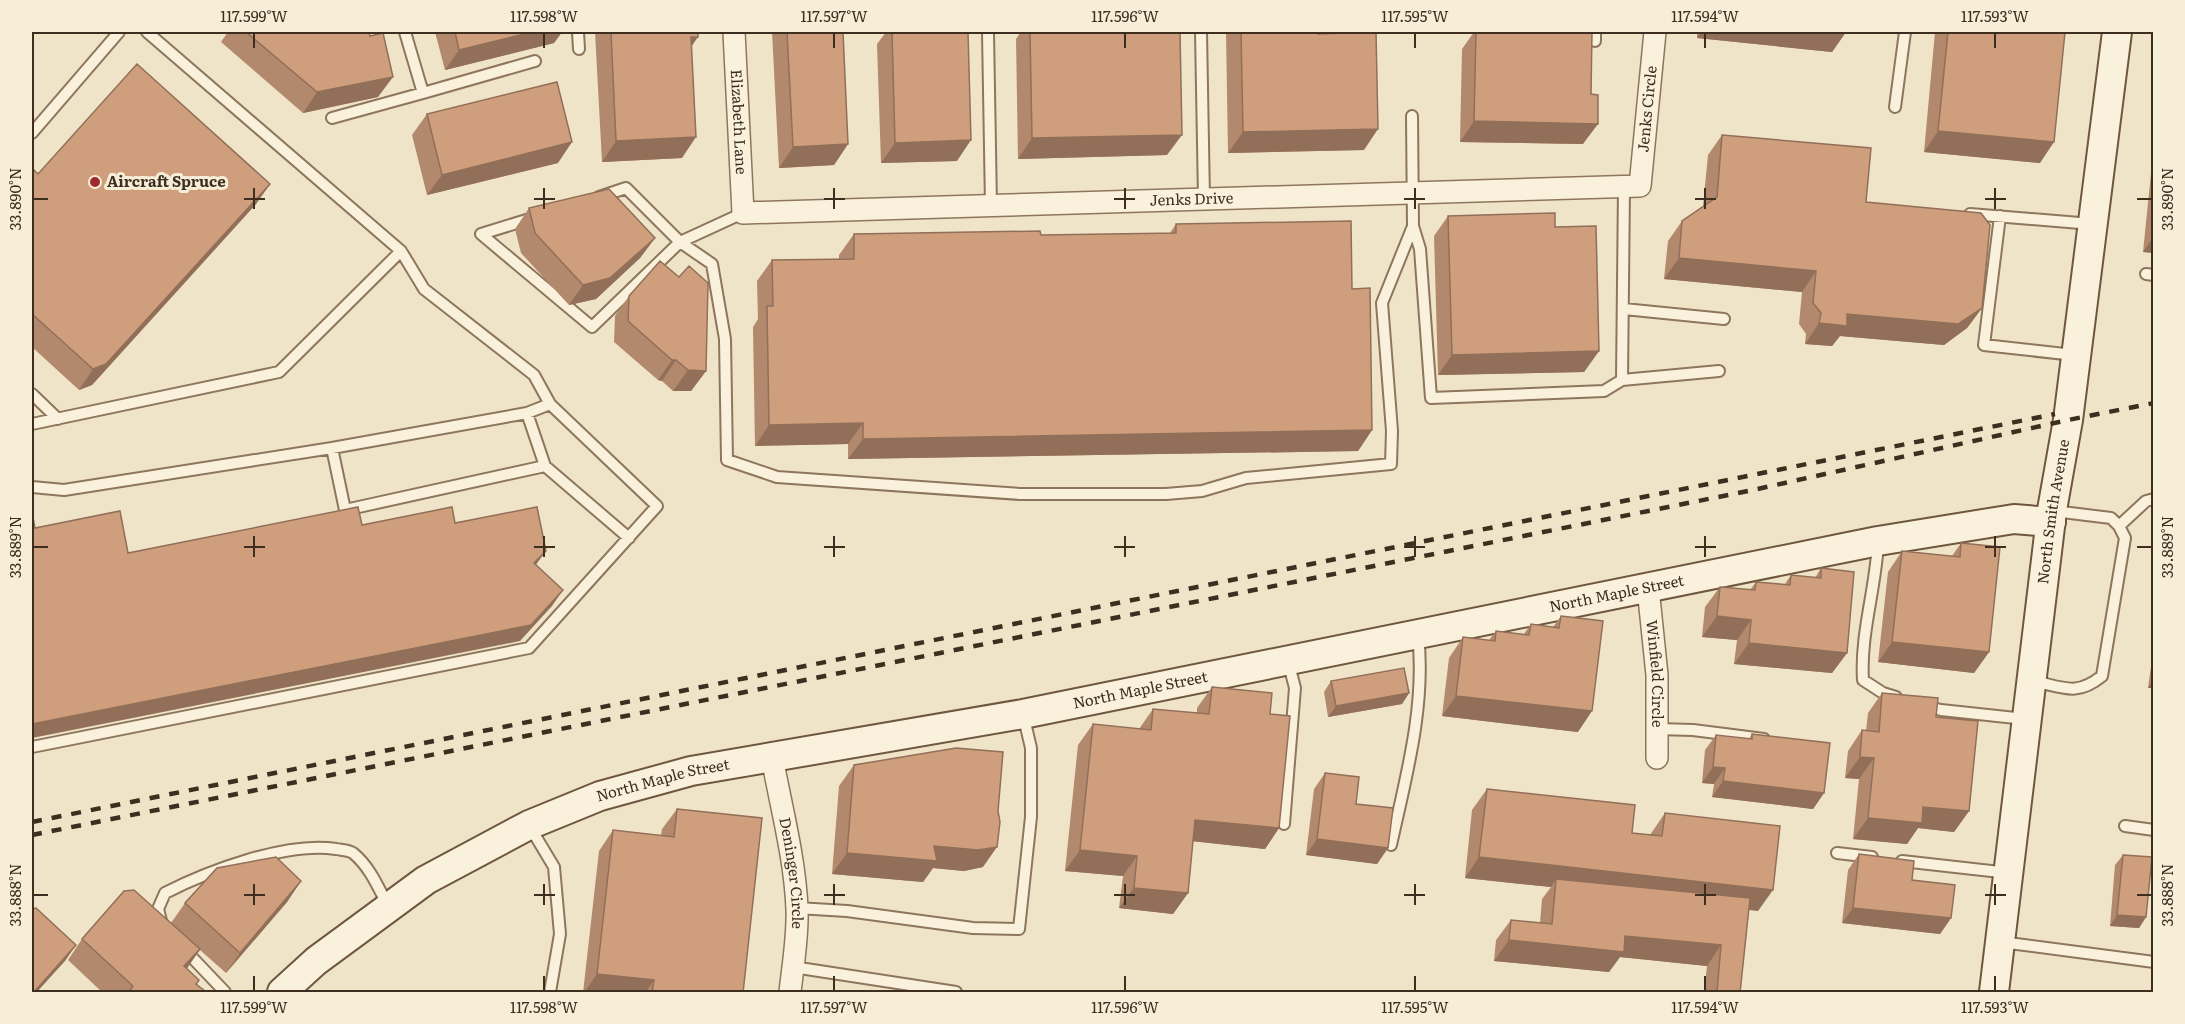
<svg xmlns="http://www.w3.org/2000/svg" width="2185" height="1024" font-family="Literata,serif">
<rect width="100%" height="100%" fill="#f0e4c8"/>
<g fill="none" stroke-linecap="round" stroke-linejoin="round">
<defs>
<path id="lane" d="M578,32L579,49
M988,32L991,206
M1201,32L1204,199
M1595,41V32
M423,93L535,61
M1895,107L1905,32
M332,118L423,93L405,32
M32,133L119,32
M1624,187L1622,380L1719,371
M599,197L626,188L680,242L743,213
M1970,214L2092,224
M2000,216L1984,345L2074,355
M533,218L481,234L592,327L680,242L712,264L725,339L727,460L777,477L1020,494H1166L1202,491L1246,478L1391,464L1392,431L1382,303L1413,226L1412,116
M1413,226L1420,249L1431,398L1604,391L1622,380
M401,251L424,289L534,375L550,404
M2146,274L2154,275
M1624,309L1724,319
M32,394L58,419
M527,413L545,466
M32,424L279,372L401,251L147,32
M332,448L345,510L545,466L629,538
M32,487L64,490L332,448L527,413L550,404L657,506L529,648L32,747
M2119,526L2146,501L2154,499
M1878,542C1876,588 1860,634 1863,680L1883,693L1896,697
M2033,681C2063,687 2076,697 2102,676L2125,538L2119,526L2111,518L2054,511
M1925,706L1941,710L2025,719
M1657,729L1693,730L1764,739
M1284,824L1295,688L1288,661
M2125,826L2154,830
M530,827L554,867L560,934L550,992
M1391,845C1406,777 1426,705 1418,635
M1837,853L1872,857
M1902,861L2009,873
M797,908L847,911L973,928L1019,929L1031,817V748L1023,714
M162,925L158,909L165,893C208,871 287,841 336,849C341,850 349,850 353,853C370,867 378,887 388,906
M2001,942L2154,962
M184,949L225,992
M793,967L956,992"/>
<g id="street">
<path id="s1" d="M734,32L743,213L1640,186L1655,32"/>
<path id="s2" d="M1648,588L1657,675V758"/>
<path id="s3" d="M772,757C781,807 795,858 797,909C798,937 793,965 790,992"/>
</g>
<g id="secondary">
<path id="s4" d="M282,992L316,961L426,880L529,825L600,796L691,771L1023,714L1878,541L2014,519L2051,522"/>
<path id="s5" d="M1994,992L2052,510L2068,420L2117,32"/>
</g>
</defs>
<use href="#lane" stroke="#8d765c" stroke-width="14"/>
<use href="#street" stroke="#8d765c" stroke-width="24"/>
<use href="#secondary" stroke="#6f573f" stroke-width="32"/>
<use href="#lane" stroke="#faf1dc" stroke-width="10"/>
<use href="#street" stroke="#faf1dc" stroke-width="21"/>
<use href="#secondary" stroke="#faf1dc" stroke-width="28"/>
<path stroke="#3d2e20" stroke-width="4.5" stroke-dasharray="10 10" stroke-linecap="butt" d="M32,822L2055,414
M32,835L1753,490L2068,420L2154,403"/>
</g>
<path fill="#b2896c" d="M228,32H369L378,97L303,113L221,42Z
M435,32H562L554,43L445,70Z
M595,32H698L692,46L682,158L602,162Z
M772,32H843L848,144L834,165L779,168Z
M886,32H968L957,161L881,163L877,44Z
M1021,32H1180L1167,155L1018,159L1016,39Z
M1227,32H1318L1364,150L1228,153L1226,33Z
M1474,32H1592L1591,94L1583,144L1460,142L1462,49Z
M1697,32H1846L1832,52L1697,38Z
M1935,32H2065L2040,163L1924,152Z
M427,114L558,163L427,195L412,135Z
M1722,135L1866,202L1982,308L1967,328L1944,345L1840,336L1832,346L1805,344L1806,334L1799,324L1802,292L1664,279L1668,241L1682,221L1703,206L1708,155Z
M2154,144V253L2143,252Z
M32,168L38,174L270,184L256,204L92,385L79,390L32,347Z
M529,208L655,238L640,258L596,299L569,305L521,253L515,229Z
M1448,216L1555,227L1599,351L1584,372L1438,375L1434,236Z
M1176,224L1352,289L1372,430L1358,451L848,459V444L755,446L753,327L758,319L757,281L772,260L839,259V255L854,234L1041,235L1170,233Z
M629,296L706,371L691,391H673L662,381L658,380L614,342L615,316Z
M1961,543L1989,652L1974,673L1878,662L1888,572L1902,551L1952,556Z
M1821,568L1847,653L1832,673L1734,664L1737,640L1702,637L1705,607L1720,587L1750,590L1756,582L1785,584L1791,575L1815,578Z
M1561,616L1578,732L1442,716L1449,658L1463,637L1489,640L1496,631L1524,634L1531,624L1553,627Z
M2154,645V688H2148Z
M1331,681L1409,693L1402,704L1328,717L1324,692Z
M1212,687L1270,714L1279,828L1265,849L1193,841L1188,893L1173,914L1119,908L1123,876L1065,871L1078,745L1093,724L1139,729L1153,709L1197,713V708Z
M1882,693L1936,717L1969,811L1954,832L1918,828L1907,844L1853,839L1859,779L1845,778L1848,751L1862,730L1866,731L1868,713Z
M1752,734L1824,793L1813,809L1712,797L1714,784L1702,783L1705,750L1716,735L1749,739Z
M854,765L983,867L964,871L933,868L923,882L832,874L839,786Z
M1325,773L1356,804L1388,848L1377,864L1306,855L1314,789Z
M1487,789L1632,833L1650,835L1665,813L1758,911L1749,909L1740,993H1704L1707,966L1620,957L1609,972L1494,961L1496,940L1511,920L1540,923L1542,899L1551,887L1465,878L1472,810Z
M677,809L743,993H583L599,851L613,830L661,835L662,829Z
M1859,854L1912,880L1951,918L1940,934L1842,923L1848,870Z
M2123,855L2146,917L2139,928L2110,926L2115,865Z
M301,881L287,902L226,973L200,950L186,969L196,984L204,993H103L68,960L82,939L171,923L185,903Z"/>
<path fill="#916f58" d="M532,32H562L554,43L445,70L459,50Z
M1701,32H1846L1832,52L1697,38Z
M691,37H698L684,57Z
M393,77L378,97L303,113L317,92Z
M1474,121L1598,124L1583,144L1460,142Z
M1378,129L1364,150L1228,153L1243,132Z
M1938,131L2054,142L2040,163L1924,152Z
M1182,135L1167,155L1018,159L1032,138Z
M696,137L682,158L602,162L616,141Z
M971,140L957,161L881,163L895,143Z
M572,142L558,163L427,195L442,175Z
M848,144L834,165L779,168L793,147Z
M270,184L256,204L92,385L79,390L93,369Z
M2154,236V253L2143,252Z
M655,238L640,258L596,299L569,305L583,285Z
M1679,258L1816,271L1802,292L1664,279Z
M1982,308L1967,328L1944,345L1840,336L1832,346L1805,344L1819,323L1847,314Z
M1599,351L1584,372L1438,375L1452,355Z
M672,360H676L662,381L658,380Z
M688,370L706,371L691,391H673Z
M863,423L848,444L755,446L769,425Z
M1372,430L1358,451L848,459L863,439Z
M546,551L535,566L534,563Z
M563,590L552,606L520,641L32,738V724Z
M1717,616L1751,620L1737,640L1702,637Z
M1892,642L1989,652L1974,673L1878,662Z
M1749,643L1847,653L1832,673L1734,664Z
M2154,680V688H2148Z
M1409,693L1402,704L1328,717L1336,706Z
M1456,696L1592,711L1578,732L1442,716Z
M1860,757L1874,758L1859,779L1845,778Z
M1713,767L1725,768L1714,784L1702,783Z
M1723,781L1824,793L1813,809L1712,797Z
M1923,807L1969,811L1954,832L1918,828L1907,844L1853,839L1868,818Z
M1195,820L1279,828L1265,849L1181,840Z
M1317,839L1388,848L1377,864L1306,855Z
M934,846L997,847L983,867L964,871L933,868L923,882L832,874L847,853Z
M1080,850L1137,856L1123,876L1065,871Z
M1479,857L1773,890L1758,911L1556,888V879L1551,887L1465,878Z
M301,881L287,902L226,973L240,953Z
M1134,888L1188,893L1173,914L1119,908Z
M1853,908L1951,918L1940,934L1842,923Z
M2117,915L2146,917L2139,928L2110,926Z
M1625,936L1721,945L1707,966L1620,957L1609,972L1494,961L1509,940Z
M76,945L65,961L36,993H33Z
M200,949L186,970L184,966Z
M597,974L654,980L645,993H584Z"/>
<path fill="#cf9f7d" stroke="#916f58" stroke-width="1.5" d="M246,32H369L370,36L383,33L393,77L317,92Z
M455,32H532L459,50Z
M611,32H698V37H691L696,137L616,141Z
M787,32H843L848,144L793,147Z
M892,32H968L971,140L895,143Z
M1030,32H1180L1182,135L1032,138Z
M1241,32H1318V34L1376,32L1378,129L1243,132Z
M1476,32H1592L1591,94L1598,95V124L1474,121Z
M1948,32H2065L2054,142L1938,131Z
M137,64L270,184L106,364L93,369L32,314V168L38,174Z
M557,82L572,142L442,175L427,114Z
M1722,135L1871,148L1866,202L1981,213L1990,225L1982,308L1958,324L1847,314V326L1819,323L1821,313L1813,303L1816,271L1679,258L1682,221L1717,197Z
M609,189L655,238L610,278L583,285L535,233L529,208Z
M1555,213V227L1596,226L1599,351L1452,355L1448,216Z
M1351,221L1352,289L1370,288L1372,430L863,439V423L769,425L767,306H773L772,260L854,259V234L1040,231L1041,235L1176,233V224Z
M660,261L679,277L689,266L708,283L706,371L688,370L676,360H672L628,321L629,296Z
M358,507L362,525L452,507L455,523L537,507L546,551L534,563L563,590L531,625L32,724V513L35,528L120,511L128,553Z
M1961,543L2000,547L1989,652L1892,642L1902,551L1960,557Z
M1821,568L1854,572L1847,653L1749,643L1751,620L1717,616L1720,587L1755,590L1756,582L1790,585L1791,575L1821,578Z
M1561,616L1603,621L1592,711L1456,696L1463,637L1495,641L1496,631L1529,635L1531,624L1559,628Z
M1404,668L1409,693L1336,706L1331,681Z
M1212,687L1272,693L1270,714L1290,716L1279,828L1195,820L1188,893L1134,888L1137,856L1080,850L1093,724L1151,730L1153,709L1209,714Z
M1882,693L1938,698L1936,717L1978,721L1969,811L1923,807L1922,823L1868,818L1874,758L1860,757L1862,730L1879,732Z
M1752,734L1830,743L1824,793L1723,781L1725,768L1713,767L1716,735L1752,739Z
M956,748L1003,752L998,811L1000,822L997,847L978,850L934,846L937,861L847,853L854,765Z
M1325,773L1359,777L1356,804L1393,808L1388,848L1317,839Z
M1487,789L1635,805L1632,833L1662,836L1665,813L1780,826L1773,890L1479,857Z
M677,809L762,818L743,993H652L654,980L597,974L613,830L674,837Z
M1859,854L1914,861L1912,880L1955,885L1951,918L1853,908Z
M2123,855L2152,857L2146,917L2117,915Z
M276,857L301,881L240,953L185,903L217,868Z
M1556,879L1750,898L1740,993L1717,992L1721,945L1625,936L1624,952L1509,940L1511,920L1552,924Z
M134,890L200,949L184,966L199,980L196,984L205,991L203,993H128L133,986L82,939L124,891Z
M36,908L76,945L33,993H32V909Z"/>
<path fill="none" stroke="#3d2e20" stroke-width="2" d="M254,33V48M544,33V48M834,33V48M1125,33V48M1415,33V48M1705,33V48M1995,33V48M254,188V209M544,188V209M834,188V209M1125,188V209M1415,188V209M1705,188V209M1995,188V209M33,199H48M244,199H265M534,199H555M824,199H845M1114,199H1135M1404,199H1425M1695,199H1716M1985,199H2006M2137,199H2152M254,536V557M544,536V557M834,536V557M1125,536V557M1415,536V557M1705,536V557M1995,536V557M33,547H48M244,547H265M534,547H555M824,547H845M1114,547H1135M1404,547H1425M1695,547H1716M1985,547H2006M2137,547H2152M254,884V905M544,884V905M834,884V905M1125,884V905M1415,884V905M1705,884V905M1995,884V905M33,895H48M244,895H265M534,895H555M824,895H845M1114,895H1135M1404,895H1425M1695,895H1716M1985,895H2006M2137,895H2152M254,976V991M544,976V991M834,976V991M1125,976V991M1415,976V991M1705,976V991M1995,976V991"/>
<circle fill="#9e2a2b" stroke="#f7eed8" stroke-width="2" cx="95" cy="182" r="6"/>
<g text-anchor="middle" stroke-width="6" stroke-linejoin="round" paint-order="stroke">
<g font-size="15" fill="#3d2e20" stroke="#f7eed8">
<text dy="5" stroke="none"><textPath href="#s1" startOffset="1156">Jenks Circle</textPath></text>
<text dy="5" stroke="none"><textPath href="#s1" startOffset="90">Elizabeth Lane</textPath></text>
<text dy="5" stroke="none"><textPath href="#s1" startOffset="630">Jenks Drive</textPath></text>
<text dy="5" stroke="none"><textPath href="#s5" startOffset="484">North Smith Avenue</textPath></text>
<text dy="5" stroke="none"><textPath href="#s4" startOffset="1413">North Maple Street</textPath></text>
<text dy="5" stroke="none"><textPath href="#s2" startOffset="86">Winfield Circle</textPath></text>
<text dy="5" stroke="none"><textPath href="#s4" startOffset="927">North Maple Street</textPath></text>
<text dy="5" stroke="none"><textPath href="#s4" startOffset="441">North Maple Street</textPath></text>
<text dy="5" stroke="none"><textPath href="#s3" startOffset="118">Deninger Circle</textPath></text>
</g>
<g font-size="15" font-weight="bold" fill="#3d2e20" stroke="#f7eed8" text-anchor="start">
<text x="107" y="187">Aircraft Spruce</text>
</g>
</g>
<rect width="2185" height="1024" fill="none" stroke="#f7eed8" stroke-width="66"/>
<rect x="33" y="33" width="2119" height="958" fill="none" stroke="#3d2e20" stroke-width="2"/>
<g font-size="15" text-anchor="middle" fill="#3d2e20">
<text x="254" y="22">117.599°W</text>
<text x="544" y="22">117.598°W</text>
<text x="834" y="22">117.597°W</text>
<text x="1125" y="22">117.596°W</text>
<text x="1415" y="22">117.595°W</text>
<text x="1705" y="22">117.594°W</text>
<text x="1995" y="22">117.593°W</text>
<text transform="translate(16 199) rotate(-90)" y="5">33.890°N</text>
<text transform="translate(2168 199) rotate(-90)" y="5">33.890°N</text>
<text transform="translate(16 547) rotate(-90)" y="5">33.889°N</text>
<text transform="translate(2168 547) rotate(-90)" y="5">33.889°N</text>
<text transform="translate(16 895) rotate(-90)" y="5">33.888°N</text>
<text transform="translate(2168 895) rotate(-90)" y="5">33.888°N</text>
<text x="254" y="1013">117.599°W</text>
<text x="544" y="1013">117.598°W</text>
<text x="834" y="1013">117.597°W</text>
<text x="1125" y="1013">117.596°W</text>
<text x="1415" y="1013">117.595°W</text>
<text x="1705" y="1013">117.594°W</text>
<text x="1995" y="1013">117.593°W</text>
</g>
</svg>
